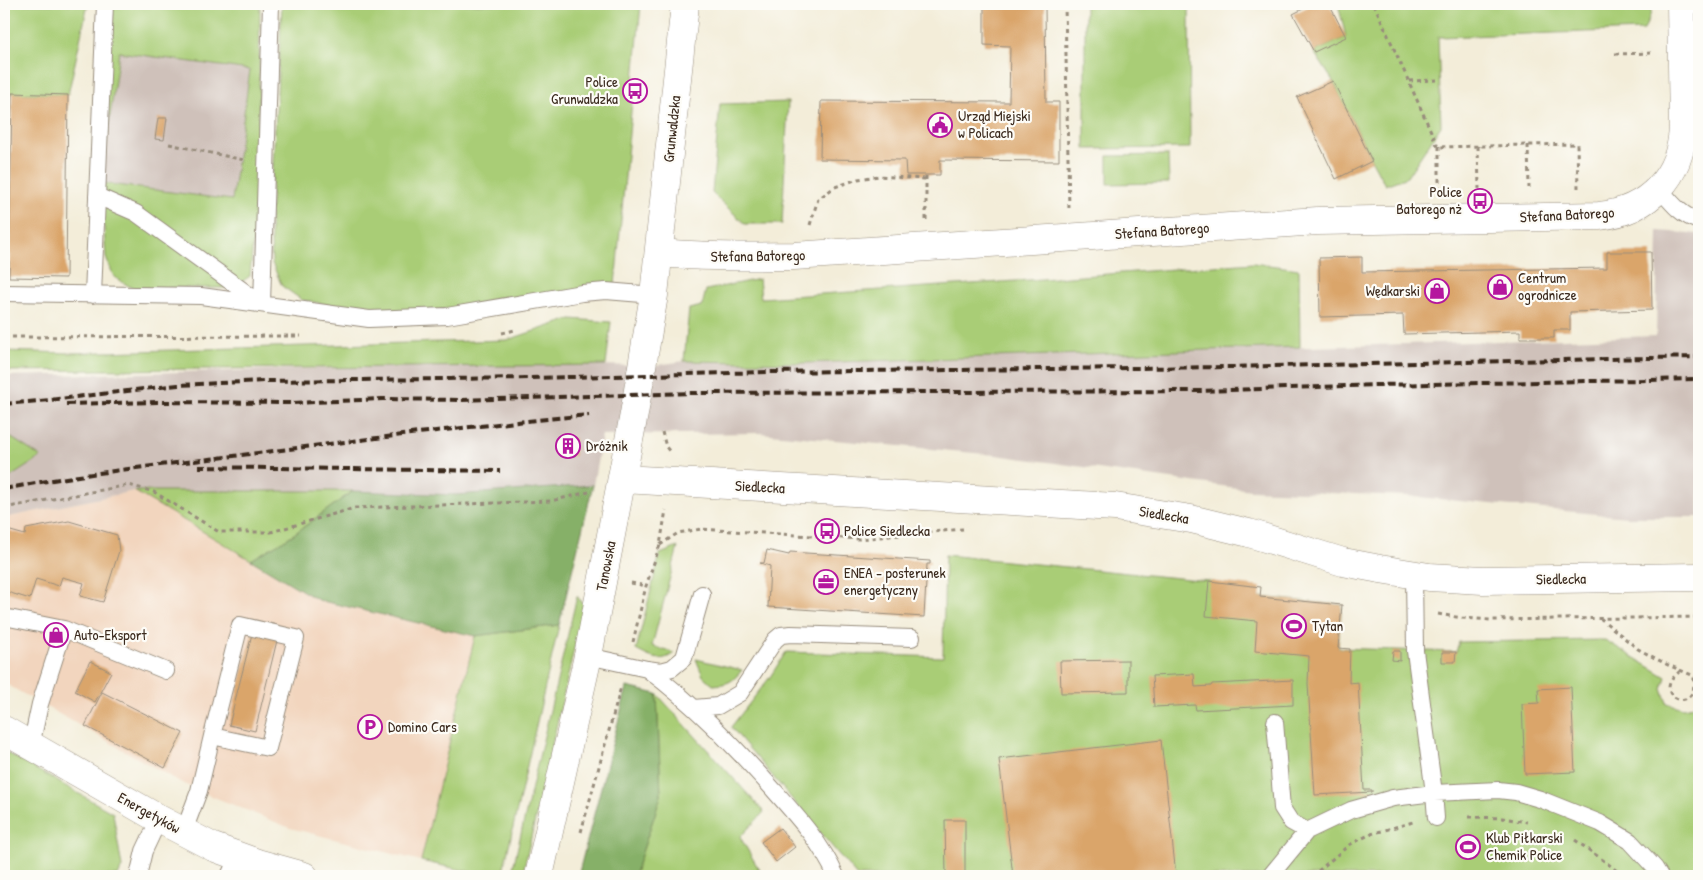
<svg xmlns="http://www.w3.org/2000/svg" width="1703" height="880" font-family="'Patrick Hand',sans-serif">
<rect width="100%" height="100%" fill="#fdfcf7"/>
<filter id="ink" filterUnits="userSpaceOnUse"><feTurbulence type="fractalNoise" baseFrequency=".02" numOctaves="2"/><feDisplacementMap in="SourceGraphic" scale="10" xChannelSelector="R" yChannelSelector="G"/><feConvolveMatrix kernelMatrix="1 2 1 2 8 2 1 2 1" color-interpolation-filters="sRGB"/></filter>
<filter id="wash" filterUnits="userSpaceOnUse"><feTurbulence type="fractalNoise" baseFrequency=".0096" numOctaves="4" result="noise"/><feDisplacementMap in="SourceGraphic" scale="20" xChannelSelector="R" yChannelSelector="G"/><feGaussianBlur stdDeviation="1.12" result="paint"/><feColorMatrix in="noise" values="0 0 0 0 0 0 0 0 0 0 0 0 0 0 0 0 0 1.4 0 .05"/><feComposite in="paint" operator="in"/></filter>
<g filter="url(#wash)">
<rect width="100%" height="100%" fill="#f3edd9"/>
<path fill="#f2d5be" d="M134,491L318,600L475,636L421,861L290,828L199,791L182,783L4,683V518Z"/>
<path fill="#cfc1ba" d="M119,52L250,70L232,201L101,183Z
M1658,231L1699,234V517H1627L1408,496L1251,490L996,455L760,433L602,435L593,485L456,495L353,491H134L4,518V376L527,364L651,366L684,361L805,363L1656,336Z"/>
<path fill="#a9cd76" stroke="#727c4a" d="M4,4H88L68,95L4,93Z
M111,4H260C259,95 259,186 250,276L233,288H132L114,277L106,258L101,183L232,200L250,70L119,52L104,159Z
M282,4H641L615,285L446,310L369,312L302,300L282,286L272,263L270,218Z
M1085,4H1189L1190,148L1085,149Z
M1338,4H1650L1651,13L1644,30L1438,37L1441,126L1407,177L1385,185L1372,161L1333,81L1314,52L1346,37Z
M788,102L782,224H745L712,193L720,104Z
M1168,155L1169,183L1108,184V156Z
M1253,263L1299,269L1300,347L805,363L684,361L689,309L702,306L706,290L759,279L761,298L1016,281Z
M571,319L611,322L606,365L4,371V351L70,353L507,340Z
M4,437H10L41,457L4,481Z
M134,491H353L294,534L251,560Z
M678,547L652,646L674,653C661,664 649,657 636,650L660,554Z
M945,555L1209,581L1260,597L1342,605L1338,648L1456,652L1459,642L1605,640L1666,677L1662,689L1667,703L1683,708L1693,706L1699,697V876H857L731,727L770,677L786,652L943,657Z
M577,596L583,604L580,623L524,868L520,876H511Z
M559,625L502,876H489L421,861L475,636Z
M696,659L742,670C732,682 729,684 713,685L703,676Z
M657,694L764,812L740,837L763,876H634L661,796Z
M4,751L113,813L122,867L118,876H4Z"/>
<path fill="#86b067" stroke="#606d42" d="M593,485L559,625L475,636L318,600L251,560L294,534L353,491L456,495Z
M627,687L657,694L661,796L634,876H578Z"/>
<g id="blocks">
<path fill="#daa56b" d="M984,4H1045L1046,102H1059V161L940,160V175H906L905,160L820,159L821,101L1009,102L1010,46L984,45Z
M1313,4H1329L1346,37L1314,52L1293,14Z
M1333,81L1372,161L1336,179L1297,97Z
M12,93L68,95L66,278L9,277Z
M158,118H167L164,140L155,139Z
M1607,252H1651L1652,310L1570,312V330H1554V338H1520V331L1404,334L1403,315L1320,317L1319,258L1362,257V272L1607,268Z
M561,437L575,438V456L561,455Z
M69,521L117,535L119,551L103,602L80,596L84,583L62,577L59,586L36,579L30,599L4,591V531L7,530L25,535L26,529Z
M767,550L789,555L790,552L930,561V564H927L924,617L768,607L770,566L760,563H764Z
M1209,581L1261,587L1260,597L1342,605L1338,648L1350,649L1349,683L1358,682L1364,790H1372V792L1315,795L1308,684L1309,656L1255,651L1257,621L1206,616Z
M255,622L280,628L255,731L229,725Z
M1393,651H1400V661L1392,660Z
M1442,652H1456L1455,662H1442Z
M1128,660V692L1061,693L1060,661Z
M90,661L111,672L95,702L75,691Z
M1194,674L1195,687L1211,686L1212,684L1293,680V705L1196,710L1195,705L1154,707L1152,676Z
M1571,687L1575,772L1525,774L1522,704L1539,703L1538,689Z
M102,692L183,733L165,768L85,726Z
M1161,740L1176,875L1013,876L999,759Z
M945,820H965V876H946Z
M780,828L795,847L776,862L761,842Z"/>
</g>
</g>
<g filter="url(#ink)">
<use href="#blocks" fill-opacity="0" stroke="#978c7c" stroke-width="1"/>
<g fill="none" stroke-linecap="round" stroke-linejoin="round">
<defs>
<path id="service" d="M1659,188C1671,202 1681,216 1699,221
M97,196L136,213L260,303
M4,293L201,296L369,319L447,316L582,293L606,291L654,295
M93,295L105,4
M262,304L271,4
M1414,575L1415,651L1434,793L1436,818
M4,617L64,629L166,671
M588,656L647,669L661,671L672,668L684,658L702,594
M647,669C693,703 733,745 771,787C795,814 821,842 836,876
M694,708L718,706L740,693L775,640L781,635L791,634L912,638
M1275,722L1282,808L1291,822L1307,831
M31,746L40,704L64,629
M184,831L199,791L212,736L268,748L296,638L240,625L212,736
M138,876L144,851L159,819
M229,876L238,856
M1270,876L1307,831L1351,810L1393,798L1434,793L1498,790L1516,792L1540,799L1600,823L1630,841L1655,868L1660,876"/>
<path id="minor" d="M659,253C704,257 749,257 794,256L1318,221L1599,216C1649,211 1681,176 1683,127L1681,4
M623,479L1115,507L1191,519L1249,533L1343,562L1380,569L1429,577L1483,580L1699,577
M4,730L159,819L213,847L257,863L304,876"/>
<path id="secondary" d="M539,876L588,656L634,414L654,295L685,4"/>
</defs>
<use href="#service" stroke="#978c7c" stroke-width="18"/>
<use href="#minor" stroke="#978c7c" stroke-width="29"/>
<use href="#secondary" stroke="#978c7c" stroke-width="29"/>
<path stroke="#978c7c" stroke-width="3" stroke-dasharray="4 4" stroke-linecap="butt" d="M1065,4L1069,210
M1374,4L1438,147L1577,144L1578,188
M1615,54L1654,53
M1409,81L1438,80
M169,144L244,160
M1528,145L1529,188
M1439,146V190
M1478,146L1479,189
M926,220V175
M810,225L818,199L835,187L858,179L879,176L926,179
M502,333L515,330
M4,337L301,336
M662,432L666,447L671,453
M4,508L129,485L154,492L219,532H271L355,508L551,501L589,492
M660,545L678,533L701,529L859,539L963,529
M631,583L646,586
M1438,614L1462,618L1491,620L1699,617
M1600,618L1638,649L1668,665L1699,678
M633,642L646,586L660,545L666,510
M1680,671C1677,674 1672,678 1670,683C1664,698 1687,707 1693,691C1694,687 1694,681 1694,676
M1469,817L1502,818L1527,822
M581,832L621,687
M1575,840L1607,863L1623,876
M1312,876L1349,845L1371,834L1413,822"/>
<use href="#service" stroke="#fff" stroke-width="16"/>
<use href="#minor" stroke="#fff" stroke-width="28"/>
<use href="#secondary" stroke="#fff" stroke-width="28"/>
<path stroke="#3b2a1e" stroke-width="4" stroke-dasharray="8 4" stroke-linecap="butt" d="M4,404L50,400L178,385L264,381L531,378L768,372L1229,367L1699,357
M66,404L157,402L292,403L382,399L461,400L693,393L1200,391L1377,385L1699,379
M198,467L500,471
M4,489C88,472 173,464 258,453C368,439 478,425 589,415"/>
</g>
</g>
<defs>
<symbol id="bus-ring" viewBox="-11 -11 22 22"><circle r="9.5" fill="#fdfcf7" stroke="#b5179e" stroke-width="1.5"/><path d="M-5-6H5V4H4V6H2V4H-2V6H-4V4H-5ZM-3.5-4V0h7V-4ZM-3.5 1.2v1.5H-2V1.2ZM2 1.2v1.5H3.5V1.2Z" fill="#b5179e"/></symbol>
<symbol id="civic-ring" viewBox="-11 -11 22 22"><circle r="9.5" fill="#fdfcf7" stroke="#b5179e" stroke-width="1.5"/><path d="M-.6-6.5H3V-4.5H.6V-3L4-1V1h2V6H-6V1h2V-1L-.6-3ZM-1.2 2.5V6h2.4V2.5Z" fill="#b5179e"/></symbol>
<symbol id="shop-ring" viewBox="-11 -11 22 22"><circle r="9.5" fill="#fdfcf7" stroke="#b5179e" stroke-width="1.5"/><path d="M-5-2.5h2.3a2.7 3.5 0 0 1 5.4 0H5L5.5 6h-11ZM-1.5-2.5h3a1.5 2.3 0 0 0-3 0Z" fill="#b5179e"/></symbol>
<symbol id="building-ring" viewBox="-11 -11 22 22"><circle r="9.5" fill="#fdfcf7" stroke="#b5179e" stroke-width="1.5"/><path d="M-4-6H4V6H1V3H-1V6H-4ZM-2.5-4.3h1.7v1.8h-1.7ZM.8-4.3h1.7v1.8H.8ZM-2.5-1h1.7V.8h-1.7ZM.8-1h1.7V.8H.8Z" fill="#b5179e"/></symbol>
<symbol id="office-ring" viewBox="-11 -11 22 22"><circle r="9.5" fill="#fdfcf7" stroke="#b5179e" stroke-width="1.5"/><path d="M-6-3h4V-5.5h4V-3h4V5H-6ZM-1-4.5V-3h2v-1.5ZM-6 0V1H6V0Z" fill="#b5179e"/></symbol>
<symbol id="stadium-ring" viewBox="-11 -11 22 22"><circle r="9.5" fill="#fdfcf7" stroke="#b5179e" stroke-width="1.5"/><path d="M0-5a6.5 5 0 1 0 0 10a6.5 5 0 1 0 0-10ZM-3.5-1.8h7v3.6h-7Z" fill="#b5179e"/></symbol>
<symbol id="parking-ring" viewBox="-11 -11 22 22"><circle r="9.5" fill="#fdfcf7" stroke="#b5179e" stroke-width="1.5"/><path d="M-3.5-5.5H1a3.5 3.5 0 0 1 0 7H-1V5.5H-3.5ZM-1-3.4V-.6H.8a1.4 1.4 0 0 0 0-2.8Z" fill="#b5179e"/></symbol>
</defs>
<g fill-rule="evenodd">
<use href="#bus-ring" x="621" y="77" width="28" height="28"/>
<use href="#civic-ring" x="926" y="111" width="28" height="28"/>
<use href="#bus-ring" x="1466" y="187" width="28" height="28"/>
<use href="#shop-ring" x="1486" y="273" width="28" height="28"/>
<use href="#shop-ring" x="1423" y="277" width="28" height="28"/>
<use href="#building-ring" x="554" y="432" width="28" height="28"/>
<use href="#bus-ring" x="813" y="517" width="28" height="28"/>
<use href="#office-ring" x="812" y="568" width="28" height="28"/>
<use href="#stadium-ring" x="1280" y="612" width="28" height="28"/>
<use href="#shop-ring" x="42" y="621" width="28" height="28"/>
<use href="#parking-ring" x="356" y="713" width="28" height="28"/>
<use href="#stadium-ring" x="1454" y="833" width="28" height="28"/>
</g>
<g text-anchor="middle" stroke-width="4.5" stroke-linejoin="round" paint-order="stroke">
<g font-size="15" fill="#3b2a1e" stroke="#fdfcf7" text-anchor="start">
<text x="618" y="87" text-anchor="end">Police<tspan x="618" dy="17">Grunwaldzka</tspan></text>
<text x="958" y="121">Urząd Miejski<tspan x="958" dy="17">w Policach</tspan></text>
<text x="1462" y="197" text-anchor="end">Police<tspan x="1462" dy="17">Batorego nż</tspan></text>
<text x="1518" y="283">Centrum<tspan x="1518" dy="17">ogrodnicze</tspan></text>
<text x="1420" y="296" text-anchor="end">Wędkarski</text>
<text x="586" y="451">Dróżnik</text>
<text x="844" y="536">Police Siedlecka</text>
<text x="844" y="578">ENEA - posterunek<tspan x="844" dy="17">energetyczny</tspan></text>
<text x="1312" y="631">Tytan</text>
<text x="74" y="640">Auto-Eksport</text>
<text x="388" y="732">Domino Cars</text>
<text x="1486" y="843">Klub Piłkarski<tspan x="1486" dy="17">Chemik Police</tspan></text>
</g>
<g font-size="15" fill="#3b2a1e" stroke="#fdfcf7">
<text transform="translate(672 129) rotate(-84)" y="5">Grunwaldzka</text>
<text transform="translate(1567 215) rotate(-3)" y="5">Stefana Batorego</text>
<text transform="translate(1162 231) rotate(-4)" y="5">Stefana Batorego</text>
<text transform="translate(758 256) rotate(-1)" y="5">Stefana Batorego</text>
<text transform="translate(760 487) rotate(3)" y="5">Siedlecka</text>
<text transform="translate(1164 515) rotate(9)" y="5">Siedlecka</text>
<text transform="translate(606 566) rotate(-79)" y="5">Tanowska</text>
<text transform="translate(1561 579) rotate(-1)" y="5">Siedlecka</text>
<text transform="translate(149 813) rotate(29)" y="5">Energetyków</text>
</g>
</g>
<rect width="1703" height="880" fill="none" stroke="#fdfcf7" stroke-width="20"/>
</svg>
